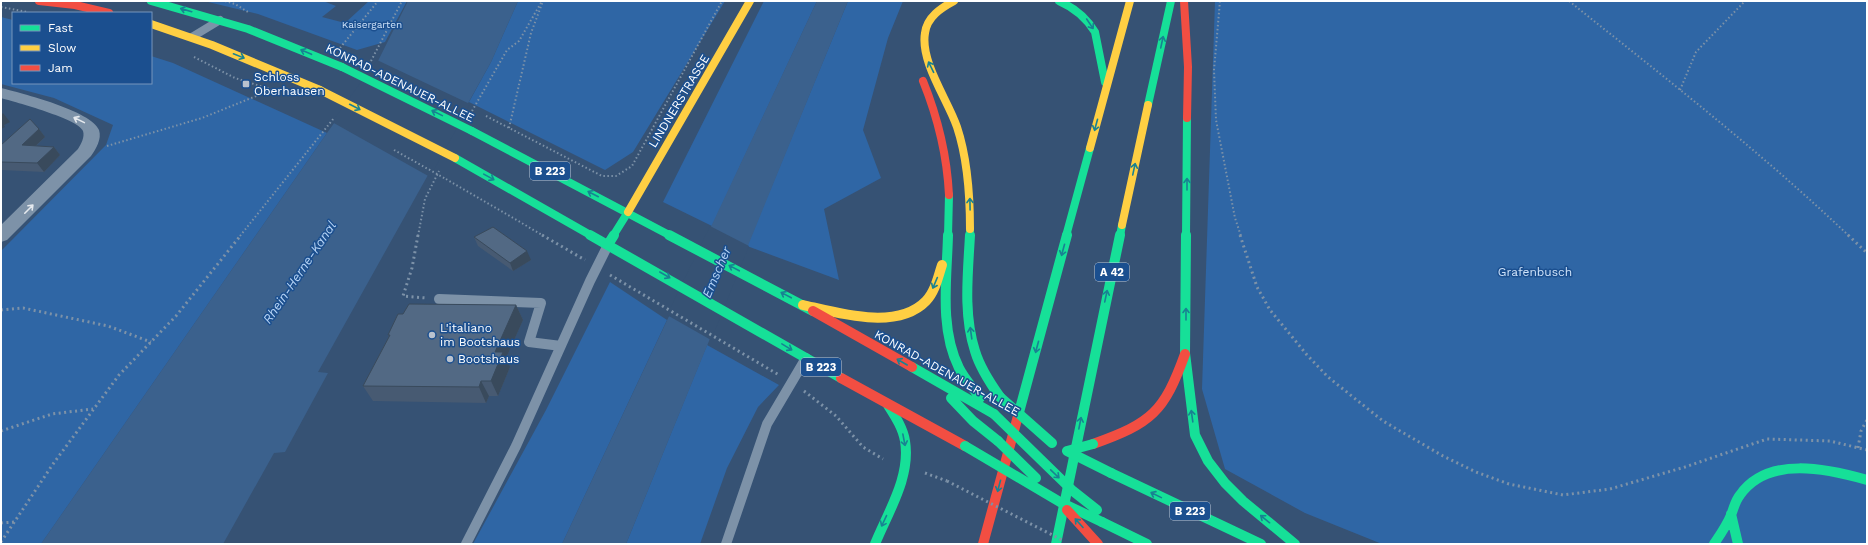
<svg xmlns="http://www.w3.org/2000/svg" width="1868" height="545" font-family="'Work Sans',sans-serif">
<rect width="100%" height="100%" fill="#365274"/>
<path fill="#2f66a5" d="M204,1H323L336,6L322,17L345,23L369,1H407L385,42L357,50L258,14Z
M518,1H725L633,152L605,170L469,102L491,62Z
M764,1H817L712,226L663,202Z
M848,1H903L888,38L863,130L881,178L824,209L839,280L747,246Z
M1215,1H1867V544H1382L1305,513L1225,469L1202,389Z
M1,17L13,20V83H151V56L173,63L327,133L41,544H1V251L106,145L113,125L54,98L1,84Z
M610,282L667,320L562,544H473L546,410Z
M707,345L779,385L758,407L727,468L700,544H626Z"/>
<path fill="#3b618d" d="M408,1H518L491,62L318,372L328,373L285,452L274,453L223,544H41L327,133L377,63Z
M817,1H848L626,544H562Z"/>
<path fill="#365274" d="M377,60L470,104L430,177L332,122Z
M710,226L749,246L711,340L667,315Z"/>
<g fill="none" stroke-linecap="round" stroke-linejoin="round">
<path stroke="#7d92a8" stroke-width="2" stroke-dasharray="1.5 2.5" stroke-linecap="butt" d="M225,1L235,4L248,12
M1220,1L1214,70L1216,120L1235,218L1241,236
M1569,1C1664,77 1761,152 1849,236
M1,7L27,12
M340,48L378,1
M194,57L235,78L279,92
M371,61L402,1
M1680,90L1696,52L1745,1
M472,111L507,50L519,41L542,1
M486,116L602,176H616L632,166L722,1
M509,128L531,33L543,1
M107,146L202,118L271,90
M446,179L544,236
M240,236L334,118
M418,236L425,199L439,171"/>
<path stroke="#7d92a8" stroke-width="3" stroke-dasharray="2 3.5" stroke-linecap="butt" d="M418,235L412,268L403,296L426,298
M542,235L585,260
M1240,235L1257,287L1270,310L1307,355L1328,377L1383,421L1443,456L1476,472L1509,484L1563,495L1610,489L1685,467L1767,439L1830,441L1867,450
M1848,235L1867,253
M610,275L779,375
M1,310L23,308L108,326L151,342
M804,391L836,416L863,447L883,459
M1,431L52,414L93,409
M1858,448L1861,431L1867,420
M925,473L947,481
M1,523L14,522
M1,542L53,464L119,375L176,316L241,235"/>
<path stroke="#7d92a8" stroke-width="8" d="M192,37L220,20"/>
<path stroke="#7d92a8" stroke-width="10" d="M439,299L541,303L529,342L561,346
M466,544L516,446L590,281L609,243
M726,544L767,424L806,358"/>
<path fill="#7d92a8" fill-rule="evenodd" d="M1,88C21,93 92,111 99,130C102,139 96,149 91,156L7,240L1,242V225L78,149C81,144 85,137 83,131C79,119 15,102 1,98Z"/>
<path stroke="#16e098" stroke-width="8" d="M151,1L248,29L342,67
M1059,1C1075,8 1086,17 1095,32L1105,82
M1148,105L1171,1
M472,131L671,236
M455,158L592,236
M613,236L628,212
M948,236L949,195
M970,236V229
M1066,236L1090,148
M1120,236L1122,225
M1186,236L1187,118"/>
<path stroke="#16e098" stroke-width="10" d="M590,235L841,378
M669,235L813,311
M948,235C947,278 939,328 959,368C964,378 973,388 980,398
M970,235C968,273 963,314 975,351C980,368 990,383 1000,397
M1186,235L1185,353L1195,435L1208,461L1225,483L1243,501L1295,544
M609,243L614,235
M912,367L994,414
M951,398L973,421L998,441
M1018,416L1067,235
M1111,473L1261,544
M1731,514L1738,544
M1102,522L1147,544
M875,544C888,512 911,477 905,441C903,428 895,416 888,405
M1056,544L1120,235
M1714,544C1720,535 1727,525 1731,515C1734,508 1735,501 1740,495C1768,455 1828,469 1867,480"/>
<path stroke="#ffcf43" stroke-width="8" d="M954,1C941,8 927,17 925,33C920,62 948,100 957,127C968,160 970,195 970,229
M151,24L212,45L320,90
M1090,148L1130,1
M628,212L750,1
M1122,225L1148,105"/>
<path stroke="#ffcf43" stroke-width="10" d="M803,305C838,313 897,331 926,301C935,292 938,277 942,265"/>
<path stroke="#f24e42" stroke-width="8" d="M39,1L75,5L109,13
M1184,1L1188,67L1187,118
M923,81C938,118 947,155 949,195"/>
<path stroke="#f24e42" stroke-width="10" d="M813,311L912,367
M841,378L965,446
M1093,444C1152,423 1164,412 1185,354
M983,544L1018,416"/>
<path stroke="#7d92a8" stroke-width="2" stroke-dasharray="1.5 2.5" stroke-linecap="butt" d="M394,150L446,179"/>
<path stroke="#7d92a8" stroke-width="3" stroke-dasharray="2 3.5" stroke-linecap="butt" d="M947,481L1064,541"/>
<path stroke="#16e098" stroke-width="8" d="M342,67L472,131"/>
<path stroke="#16e098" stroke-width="10" d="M1000,397L1052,443
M994,414L1073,491L1097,510
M998,441L1036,478
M965,446L1060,502L1102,522
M1067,451L1111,473
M1067,451L1093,444"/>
<path stroke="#ffcf43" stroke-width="8" d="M320,90L455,158"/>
<path stroke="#f24e42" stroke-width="10" d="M1067,510L1098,544"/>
</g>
<path fill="#475a72" d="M39,129L45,137L36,146L54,147L60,155L44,172L1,170V145Z
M474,237L531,260L513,271L478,246Z
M516,305L523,320L506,358L510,367L498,396H489L486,403L373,401L363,386L389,336L388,335L403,314Z"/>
<path fill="#394a5c" d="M3,113L10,122L4,125L5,127L1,129V115Z
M39,129L45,137L28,153L22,145Z
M54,147L60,155L44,172L37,163Z
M527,251L531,260L513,271L510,263Z
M516,305L523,320L506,358L510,367L498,396L491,381L495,352Z
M481,381L489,396L486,403L479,387Z"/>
<path fill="#526984" stroke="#394a5c" d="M30,119L39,129L22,145L54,147L37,163L1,162V145Z
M493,227L527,251L510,263L474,237Z
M409,304L516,305L495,352H503L491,381H481L479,387L363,386L390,335H388L398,314H403Z"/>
<defs><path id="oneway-shaft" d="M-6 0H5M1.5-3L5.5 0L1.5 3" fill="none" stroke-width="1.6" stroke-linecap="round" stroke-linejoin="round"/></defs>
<g stroke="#198292">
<use href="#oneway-shaft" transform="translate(186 10) rotate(-164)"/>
<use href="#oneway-shaft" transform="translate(1090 24) rotate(56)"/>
<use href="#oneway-shaft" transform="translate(1162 42) rotate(-78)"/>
<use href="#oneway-shaft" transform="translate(306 52) rotate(-157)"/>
<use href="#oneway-shaft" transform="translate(239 56) rotate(22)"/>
<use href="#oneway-shaft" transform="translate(931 67) rotate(-116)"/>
<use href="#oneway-shaft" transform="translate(355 107) rotate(27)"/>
<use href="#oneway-shaft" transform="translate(437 113) rotate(-154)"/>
<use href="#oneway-shaft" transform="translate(1096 125) rotate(105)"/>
<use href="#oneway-shaft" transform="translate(1134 169) rotate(-78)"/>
<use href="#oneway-shaft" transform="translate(489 177) rotate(29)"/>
<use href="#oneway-shaft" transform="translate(1187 184) rotate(-90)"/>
<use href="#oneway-shaft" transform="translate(593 194) rotate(-153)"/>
<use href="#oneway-shaft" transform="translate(970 204) rotate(-91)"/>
<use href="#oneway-shaft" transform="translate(1063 250) rotate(105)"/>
<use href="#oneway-shaft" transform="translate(734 268) rotate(-152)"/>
<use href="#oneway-shaft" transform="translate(665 275) rotate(30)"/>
<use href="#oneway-shaft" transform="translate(935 283) rotate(113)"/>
<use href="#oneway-shaft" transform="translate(786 295) rotate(-152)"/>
<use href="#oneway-shaft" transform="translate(1106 296) rotate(-78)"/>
<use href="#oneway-shaft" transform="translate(1186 314) rotate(-90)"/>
<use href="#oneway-shaft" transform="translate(971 333) rotate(-98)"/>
<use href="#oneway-shaft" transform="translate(787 347) rotate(31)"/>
<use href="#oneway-shaft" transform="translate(1037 347) rotate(105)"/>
<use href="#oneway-shaft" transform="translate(902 362) rotate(-150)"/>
<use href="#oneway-shaft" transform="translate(1192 416) rotate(-98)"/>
<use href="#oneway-shaft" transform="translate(1080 423) rotate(-79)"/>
<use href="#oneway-shaft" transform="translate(904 440) rotate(79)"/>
<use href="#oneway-shaft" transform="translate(1055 474) rotate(44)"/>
<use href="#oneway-shaft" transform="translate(999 486) rotate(105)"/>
<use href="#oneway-shaft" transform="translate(1156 495) rotate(-154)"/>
<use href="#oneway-shaft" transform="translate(1265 519) rotate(-141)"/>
<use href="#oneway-shaft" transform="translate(884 521) rotate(115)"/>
<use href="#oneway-shaft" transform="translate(1079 523) rotate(-132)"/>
</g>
<g stroke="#e5e9ee">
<use href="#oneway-shaft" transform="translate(79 120) rotate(-154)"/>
<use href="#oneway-shaft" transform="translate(29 209) rotate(-45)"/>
</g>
<g fill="#b9c2ce" stroke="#1b4f8f" stroke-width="1.5">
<rect x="242" y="80" width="8" height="8" rx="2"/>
<circle cx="432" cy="335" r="4"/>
<circle cx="450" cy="359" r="4"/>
</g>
<g text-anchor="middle" stroke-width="3" stroke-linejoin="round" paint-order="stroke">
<g font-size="10" fill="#cfe3fa" stroke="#1b4f8f">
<text x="372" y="28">Kaisergarten</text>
</g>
<g fill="#1b4f8f" stroke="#bbcadd" stroke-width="1">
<rect x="530" y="162" width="40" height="18" rx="3"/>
<rect x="1095" y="263" width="34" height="18" rx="3"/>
<rect x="801" y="358" width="40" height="18" rx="3"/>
<rect x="1170" y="502" width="40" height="18" rx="3"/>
</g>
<g font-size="11" font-weight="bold" fill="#fff">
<text x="550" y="175">B 223</text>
<text x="1112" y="276">A 42</text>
<text x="821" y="371">B 223</text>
<text x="1190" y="515">B 223</text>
</g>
<g font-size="12" fill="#fff" stroke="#1b4f8f" text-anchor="start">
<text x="254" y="81">Schloss<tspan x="254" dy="14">Oberhausen</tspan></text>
<text x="440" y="332">L'italiano<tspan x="440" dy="14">im Bootshaus</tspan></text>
<text x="458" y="363">Bootshaus</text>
</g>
<g font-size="12" fill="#fff" stroke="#1b4f8f">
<text transform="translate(400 83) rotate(26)" y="4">KONRAD-ADENAUER-ALLEE</text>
<text transform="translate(679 101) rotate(-59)" y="4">LINDNERSTRASSE</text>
<text transform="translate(947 373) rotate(29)" y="4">KONRAD-ADENAUER-ALLEE</text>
</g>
<g font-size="12" fill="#cfe3fa" stroke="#1b4f8f">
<text x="1535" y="276">Grafenbusch</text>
</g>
<g font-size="13" font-style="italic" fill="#b5d3f5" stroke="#1b4f8f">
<text transform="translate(299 272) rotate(-56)" y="5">Rhein-Herne-Kanal</text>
<text transform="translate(716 272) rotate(-67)" y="5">Emscher</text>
</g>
</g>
<rect width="1868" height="545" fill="none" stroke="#ffffff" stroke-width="4"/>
<rect x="12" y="12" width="140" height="72" fill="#1b4f8f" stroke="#7695bc"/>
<rect x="20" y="25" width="20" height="6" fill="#16e098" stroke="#7695bc"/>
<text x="48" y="32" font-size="12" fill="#ffffff">Fast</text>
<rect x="20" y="45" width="20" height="6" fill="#ffcf43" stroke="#7695bc"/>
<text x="48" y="52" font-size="12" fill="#ffffff">Slow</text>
<rect x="20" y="65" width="20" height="6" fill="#f24e42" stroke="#7695bc"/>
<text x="48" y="72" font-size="12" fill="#ffffff">Jam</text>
</svg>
